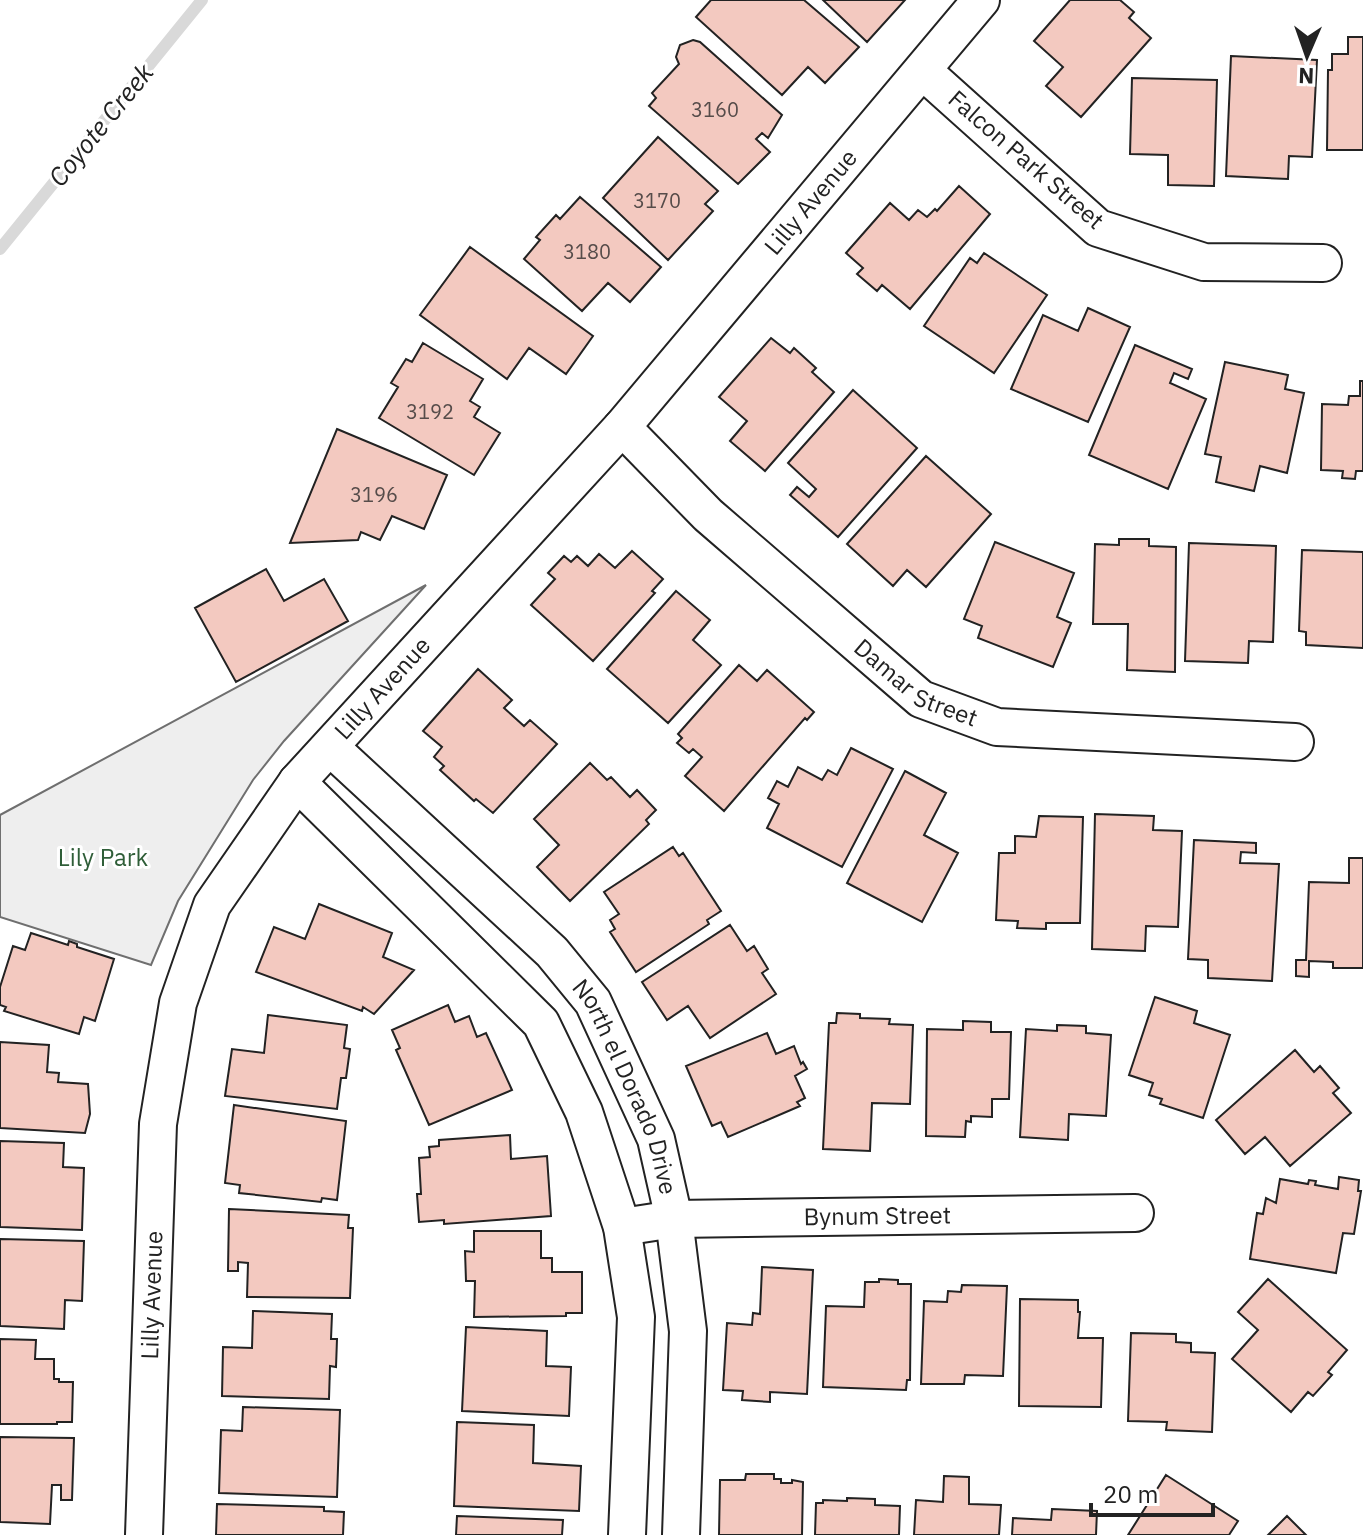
<svg xmlns="http://www.w3.org/2000/svg" width="1363" height="1535" font-family="'IBM Plex Sans',sans-serif">
<rect width="100%" height="100%" fill="#fff"/>
<path fill="#eee" stroke="#6f6f6f" stroke-width="2" d="M426,585L284,741L253,780L178,901L151,965L0,917V815Z"/>
<g fill="none" stroke-linecap="round" stroke-linejoin="round">
<path stroke="#d9d9d9" stroke-width="12" d="M0,249L202,0"/>
</g>
<path fill="#f3c9c0" stroke="#222" stroke-width="2" d="M711,0H804L859,47L825,83L808,67L782,95L696,17Z
M823,0H905L867,42Z
M1070,0H1120L1134,12L1129,18L1151,38L1081,117L1046,86L1063,67L1034,41Z
M1348,37H1363V150H1327L1328,70H1332V54H1348Z
M693,40L700,42L782,115L768,138L762,133L756,139L770,152L738,184L649,106L656,98L652,93L679,64L676,57L680,45Z
M1231,56L1317,60L1312,157L1289,156L1288,179L1226,176Z
M1132,78L1217,80L1214,186L1168,185V155L1130,154Z
M658,137L718,191L705,204L713,211L668,260L603,198Z
M959,186L990,214L910,309L882,285L877,291L857,274L863,268L846,253L890,203L909,220L918,210L927,217L935,209L937,211Z
M580,197L661,267L630,302L608,283L582,311L524,259L540,240L536,237L556,215L560,219Z
M470,247L593,336L566,374L529,348L507,379L420,315Z
M984,253L1047,295L994,373L924,326L970,258L977,263Z
M1088,308L1130,327L1088,422L1011,389L1043,315L1078,331Z
M771,338L790,353L794,348L816,368L812,372L834,392L765,471L730,441L747,421L719,397Z
M423,343L483,379L470,401L480,407L474,417L500,433L474,475L379,418L398,387L391,383L406,359L412,362Z
M1135,345L1192,369L1188,379L1174,373L1170,383L1206,399L1168,489L1089,455Z
M1225,362L1288,375L1285,389L1304,393L1287,473L1260,466L1254,491L1216,482L1221,457L1205,454Z
M1360,381H1363V471H1356L1355,479L1342,478L1343,471L1321,470L1322,404L1348,405L1349,396H1360Z
M853,390L917,448L838,537L790,495L797,487L809,497L816,489L788,463Z
M337,429L447,475L424,529L392,516L380,540L361,532L358,540L290,543Z
M926,456L991,514L926,587L907,570L893,586L847,544Z
M1119,539H1149V546L1176,547L1175,672L1127,670L1128,624H1093L1095,544L1119,545Z
M995,542L1074,573L1057,617L1071,623L1053,667L978,638L982,626L964,619Z
M1189,543L1276,546L1273,642L1249,641L1248,663L1185,661Z
M1302,550L1363,552V648L1306,645V632L1299,631Z
M632,551L663,579L652,591L655,593L593,661L531,605L555,579L548,573L564,556L571,562L577,556L588,566L599,554L615,568Z
M266,569L284,601L324,579L348,621L236,682L195,608Z
M676,591L710,620L693,640L721,665L668,723L607,669Z
M739,665L757,681L767,670L814,712L807,720L805,718L724,811L685,776L702,757L693,749L689,753L677,743L682,738L678,734Z
M478,669L512,700L504,708L524,726L530,720L557,744L493,813L476,799L474,801L440,770L444,766L434,757L442,747L423,731Z
M851,748L893,769L842,867L767,828L779,804L768,798L777,781L788,787L798,767L822,780L828,770L837,775Z
M590,763L607,780L611,777L630,797L637,790L656,810L646,820L649,824L570,901L537,867L559,845L534,819Z
M905,771L946,793L924,835L958,853L922,922L847,883Z
M1095,814L1154,816L1153,830L1182,831L1178,927L1146,926L1145,951L1092,949Z
M1039,816L1083,817L1080,923H1046V929L1017,928L1018,921L996,920L999,853H1015V836L1036,837Z
M1194,840L1256,843V853L1241,852L1240,863L1279,864L1272,981L1208,978V960L1188,959Z
M673,847L679,856L683,853L721,911L707,920L709,924L636,972L610,932L615,929L610,920L619,914L604,892Z
M1349,858H1363V968H1333V962L1309,961V977L1296,976V960H1306L1309,882L1349,883Z
M319,904L392,933L383,957L414,970L374,1014L363,1007L362,1011L256,972L274,927L305,939Z
M730,925L747,951L754,946L768,969L762,973L776,994L710,1038L688,1006L667,1020L642,982Z
M31,933L68,945L69,941L77,944V947L114,959L95,1021L84,1017L79,1034L4,1011L6,1007L0,1005V987L13,946L25,950Z
M1155,997L1197,1011L1194,1023L1230,1035L1203,1118L1160,1104L1162,1099L1149,1095L1153,1083L1129,1075Z
M448,1005L455,1022L469,1016L477,1037L486,1033L512,1090L429,1125L396,1050L400,1048L392,1030Z
M837,1013L860,1014V1018L890,1019L889,1024L913,1025L910,1104L872,1103L870,1151L823,1149L829,1023H836Z
M268,1015L347,1025L344,1048L350,1049L346,1078H341L337,1109L225,1096L232,1049L264,1053Z
M963,1021L991,1022V1032H1011L1009,1099H992V1117L971,1116V1122L966,1121L965,1137L926,1136L927,1029L963,1030Z
M1057,1025L1086,1026V1033L1111,1035L1106,1116L1069,1114L1068,1140L1020,1137L1026,1029L1057,1031Z
M767,1033L776,1054L794,1046L801,1064L803,1062L807,1069L795,1076L805,1098L797,1102L800,1106L728,1137L721,1122L712,1126L686,1066Z
M0,1042L49,1045L47,1072L59,1073L58,1082L88,1084L90,1114L85,1133L0,1128Z
M1295,1050L1314,1072L1320,1066L1339,1088L1333,1093L1351,1113L1290,1166L1265,1137L1245,1154L1216,1120Z
M234,1105L346,1121L337,1200L322,1198L321,1202L239,1193L240,1185L225,1183Z
M510,1135L511,1159L547,1156L551,1216L444,1224V1220L419,1222L417,1194H421L419,1158L430,1157L429,1147L439,1146V1140Z
M0,1141L64,1143L63,1167L84,1168L82,1230L0,1227Z
M1339,1177L1359,1180L1358,1191H1361L1354,1234L1343,1233L1336,1273L1250,1259L1257,1213L1263,1214L1266,1198L1276,1203L1280,1179L1308,1184L1309,1180L1316,1181L1315,1185L1338,1189Z
M229,1209L349,1215L348,1228H353L350,1298L247,1297L248,1263L238,1262V1271H228Z
M474,1231H541V1258H552V1272H582V1313H566V1316L474,1317L475,1281H466L465,1251L474,1252Z
M0,1239L84,1241L82,1301L65,1300L64,1329L0,1326Z
M762,1267L813,1270L807,1394L770,1392V1402L742,1400L743,1391L723,1390L727,1323L752,1325L753,1313L760,1314Z
M879,1279L898,1280V1284H911L910,1380H907L906,1390L823,1387L826,1306L864,1307L865,1282H879Z
M1268,1279L1347,1350L1328,1372L1332,1375L1313,1396L1308,1392L1291,1412L1232,1359L1258,1330L1238,1312Z
M962,1285L1007,1286L1003,1376L965,1375L964,1384H921L924,1301L947,1302L948,1291L961,1292Z
M1020,1299L1078,1300V1312H1080L1078,1338H1103L1101,1407L1019,1406Z
M253,1311L332,1314L331,1339H337L336,1367L330,1366L329,1399L222,1396L223,1347L252,1348Z
M466,1327L547,1331L546,1366L571,1367L569,1416L462,1411Z
M1131,1333L1176,1334V1342L1191,1343V1352L1215,1353L1212,1432L1166,1430L1167,1422L1128,1421Z
M0,1339L36,1340L35,1359H54V1379H59V1382H73L72,1422H57V1424H0Z
M243,1407L340,1410L337,1497L219,1493L221,1430L242,1431Z
M457,1422L534,1425L533,1463L581,1466L579,1511L454,1506Z
M0,1437L74,1438L72,1500H61V1485H52L50,1524L0,1522Z
M746,1474H774V1479H781V1483H792V1480L803,1482L802,1535H719L720,1480H745Z
M1166,1475L1238,1521L1229,1535H1128Z
M944,1476L969,1477V1504L1001,1505L999,1535H914L916,1500L943,1502Z
M847,1498L875,1499V1505L900,1506L899,1535H815L816,1503H823V1500L847,1501Z
M217,1504L324,1507V1511L344,1512L343,1535H216Z
M1052,1509L1097,1511L1096,1535H1012L1013,1518L1051,1520Z
M457,1516L563,1520L562,1535H456Z
M1287,1516L1306,1535H1268Z"/>
<g fill="none" stroke-linecap="round" stroke-linejoin="round">
<defs>
<g id="street">
<path d="M923,71L1098,228L1204,262L1323,263"/>
<path id="s1" d="M622,427L708,515L921,699L997,727L1295,742"/>
<path id="s2" d="M330,747L552,952L593,1002L656,1139L674,1219L688,1331L681,1535"/>
<path d="M297,782L541,1023L584,1112L622,1227L636,1317L627,1535"/>
<path id="s3" d="M622,1227L674,1219L1135,1213"/>
<path id="s4" d="M144,1535L158,1124L178,1003L212,905L297,782L622,427L981,0"/>
</g>
</defs>
<use href="#street" stroke="#222" stroke-width="40"/>
<use href="#street" stroke="#fff" stroke-width="36"/>
</g>
<g text-anchor="middle" stroke-width="6" stroke-linejoin="round" paint-order="stroke">
<g font-size="20" fill="#564c4a">
<text x="715" y="117">3160</text>
<text x="657" y="208">3170</text>
<text x="587" y="259">3180</text>
<text x="430" y="419">3192</text>
<text x="374" y="502">3196</text>
</g>
<g font-size="24" fill="#222" stroke="#fff">
<text transform="translate(1026 160) rotate(41)" y="8">Falcon Park Street</text>
<text dy="8" stroke="none"><textPath href="#s4" startOffset="1562">Lilly Avenue</textPath></text>
<text dy="8" stroke="none"><textPath href="#s1" startOffset="392">Damar Street</textPath></text>
<text dy="8" stroke="none"><textPath href="#s4" startOffset="914">Lilly Avenue</textPath></text>
<text dy="8" stroke="none"><textPath href="#s2" startOffset="458">North el Dorado Drive</textPath></text>
<text dy="8" stroke="none"><textPath href="#s3" startOffset="256">Bynum Street</textPath></text>
<text dy="8" stroke="none"><textPath href="#s4" startOffset="240">Lilly Avenue</textPath></text>
</g>
<g font-size="24" fill="#2f5e38" stroke="#fff">
<text x="103" y="866">Lily Park</text>
</g>
<g font-size="26" font-style="italic" fill="#222" stroke="#fff">
<text transform="translate(101 125) rotate(-51)" y="9">Coyote Creek</text>
</g>
</g>
<g transform="translate(1307 56) rotate(182)" stroke="#ffffff" stroke-width="6" paint-order="stroke">
<path d="M0-6L14 30L0 20L-14 30Z" fill="#222222"/>
<text y="-12" font-size="22" font-weight="bold" text-anchor="middle" fill="#222222">N</text>
</g>
<path d="M1091 1503v12h122v-12" fill="none" stroke="#222222" stroke-width="4"/>
<text x="1103" y="1503" font-size="24" fill="#222222" stroke="#ffffff" stroke-width="6" paint-order="stroke">20 m</text>
</svg>
